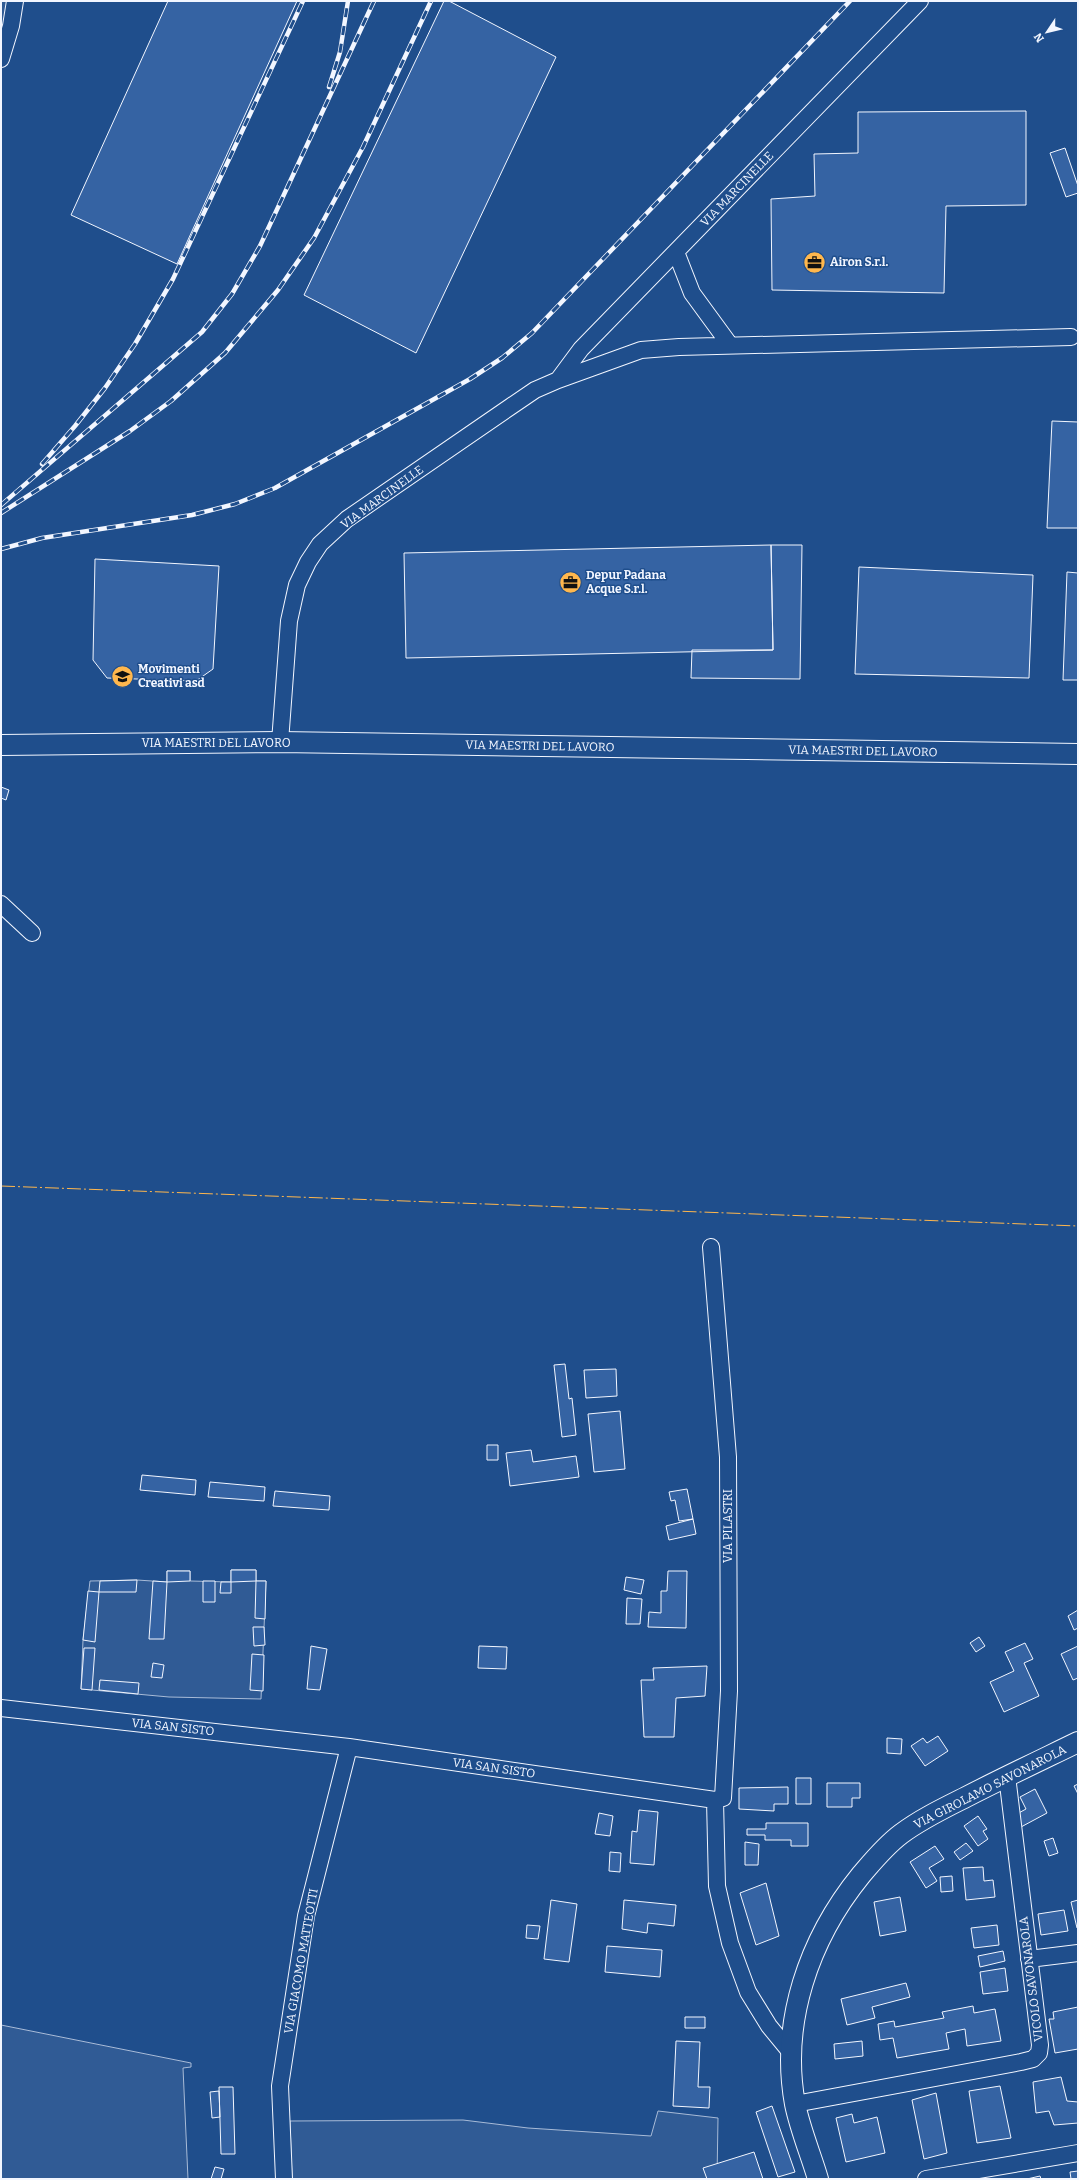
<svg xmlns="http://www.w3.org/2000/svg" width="1079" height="2180" font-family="Bitter,serif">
<rect width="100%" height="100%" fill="#1f4e8c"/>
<path fill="#305b95" stroke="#a8bbd7" d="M1,1H12L1,38Z
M231,1570H256V1581H266L261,1699L169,1697L81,1689L83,1640L90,1581L137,1580L167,1582V1571H190V1581L231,1582Z
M1,2025L191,2063V2067L183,2068L188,2179H1Z
M658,2111L718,2118L717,2179H292L290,2121L463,2120L528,2128L651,2136Z"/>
<path fill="#3563a3" stroke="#f2f6ff" d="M168,1H297L177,264L71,215Z
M444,1H449L556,57L416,353L304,295Z
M1026,111V205L946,206L944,293L772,290L771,199L815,196L814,154L858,153V112Z
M1065,148L1078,186V193L1066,197L1050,153Z
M1052,421L1078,422V528H1047Z
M771,545H802L800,679L691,678L692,650H773Z
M771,545L773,650L406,658L404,553Z
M95,559L219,566L213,669L196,681L107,678L93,660Z
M859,567L1033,575L1029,678L855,674Z
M1067,572L1078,573V680H1063Z
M1,787L9,790L6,800L1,798Z
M565,1364L569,1399L572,1398L576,1435L562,1437L554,1365Z
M616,1369L617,1396L586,1398L584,1370Z
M620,1411L625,1469L594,1472L588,1414Z
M487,1445H498V1460H487Z
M531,1450L533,1462L576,1456L579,1477L510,1486L506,1453Z
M142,1475L196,1480L195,1495L140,1490Z
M210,1482L265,1487L264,1501L208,1497Z
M687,1489L693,1519L679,1521L675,1500L671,1501L669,1492Z
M275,1491L330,1496L329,1510L273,1506Z
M693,1519L696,1534L669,1540L666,1526Z
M231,1570H256V1581L231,1582Z
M167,1571H190V1581L167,1582Z
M668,1571H687L686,1628L648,1627L649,1612L661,1613V1591H667Z
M626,1577L644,1580L641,1594L624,1590Z
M137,1580L136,1592H99L100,1581Z
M153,1581L167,1582L164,1639H149Z
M203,1581H215V1602H203Z
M256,1581H266L265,1619L255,1618Z
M221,1582H231V1593H220Z
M88,1591L99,1592L95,1642L83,1640Z
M627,1598L642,1599L640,1624H626Z
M1078,1610V1628L1074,1630L1068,1616Z
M253,1627H264L265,1645L254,1646Z
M979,1637L985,1646L976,1652L970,1643Z
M1025,1643L1033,1659L1024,1663L1039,1696L1004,1712L990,1682L1014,1671L1005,1652Z
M311,1646L327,1649L320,1690L307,1689Z
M479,1646L507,1647L506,1669L478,1668Z
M1078,1646V1678L1073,1680L1061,1654Z
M84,1648H95L92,1690L81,1689Z
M252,1654L264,1655L263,1691L250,1690Z
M153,1663L164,1665L162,1678L151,1677Z
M707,1666L705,1696L676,1698L674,1737H644L641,1680H654L653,1668Z
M100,1680L139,1683L138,1694L99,1690Z
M938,1736L948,1751L925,1766L911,1746L923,1738L927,1743Z
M887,1738L902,1739L901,1754L887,1753Z
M796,1778H811V1804H796Z
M827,1783H860V1798H852V1807H827Z
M1078,1784V1794L1074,1786Z
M788,1787V1804H774V1811L739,1809V1788Z
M1035,1789L1047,1813L1021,1827L1015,1815L1026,1809L1020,1797Z
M639,1810L658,1812L654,1865L630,1863L632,1831L637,1832Z
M599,1813L613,1816L610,1836L595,1834Z
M978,1816L987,1829L983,1831L988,1839L978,1846L964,1826Z
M766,1823H808V1846H791V1840H765V1835H747V1829H766Z
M1053,1838L1058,1853L1049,1856L1044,1841Z
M745,1842L759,1844L758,1865H745Z
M966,1843L973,1851L960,1860L954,1852Z
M935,1846L944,1859L929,1868L937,1881L926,1888L910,1862Z
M610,1852L621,1853L620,1872L609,1871Z
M983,1867L984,1881L993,1880L995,1897L966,1900L963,1868Z
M952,1876L953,1891L941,1892L940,1877Z
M766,1883L779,1936L756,1945L740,1893Z
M900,1897L906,1931L880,1936L874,1902Z
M551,1900L577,1904L569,1962L544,1959Z
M624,1900L676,1905L674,1926L648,1923L647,1933L622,1929Z
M1078,1900V1928H1077L1071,1902Z
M1064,1910L1068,1931L1041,1935L1038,1914Z
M527,1925L540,1926L538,1939L526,1938Z
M997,1925L999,1945L974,1948L971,1928Z
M607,1946L662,1950L660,1977L605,1972Z
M1003,1951L1005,1961L980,1967L978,1956Z
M1005,1968L1008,1991L983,1994L980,1972Z
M906,1983L910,1997L872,2007L875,2018L847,2025L841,1999Z
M973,2006L974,2013L995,2009L1001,2041L967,2046L965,2029L946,2033L949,2049L897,2058L893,2038L880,2040L878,2024L894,2021L895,2027L944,2018L942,2012Z
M1078,2007V2049L1055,2053L1049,2019H1054L1053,2012Z
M685,2017H705V2028H685Z
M676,2041L700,2042L698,2087H710L709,2108L673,2106Z
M862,2041L863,2056L835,2059L834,2044Z
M1061,2077L1067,2101L1078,2102V2123L1054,2125L1049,2111L1036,2113L1033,2082Z
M1000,2086L1011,2138L977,2143L969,2091Z
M219,2087H233L235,2154H221Z
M219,2091L220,2117L212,2118L210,2092Z
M936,2093L947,2153L924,2159L912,2100Z
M772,2106L795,2172L778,2177L756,2112Z
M852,2114L854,2123L877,2117L885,2153L846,2162L836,2118Z
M754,2152L763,2179H707L703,2168Z
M215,2167L224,2169L221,2179H211Z
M1078,2171V2179H1071L1070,2172Z
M1040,2176L1041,2179H1027Z"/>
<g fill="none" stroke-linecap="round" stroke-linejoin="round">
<defs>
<path id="minor" d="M1,59L11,26L15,1
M676,252L692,293L730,345
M558,380L641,350L679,347L1071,337
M280,742L289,621L297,585L308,562L320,544L347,519L510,407L535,390L558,380L581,349L920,1
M1,904L32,933
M1,1708L349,1747L715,1800L723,1798L729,1691L728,1457L711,1247
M715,1800L717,1886L730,1943L748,1992L769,2026L792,2054
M1029,1959L1078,1953
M795,2104L1021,2062L1033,2059L1039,2053L1040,2045L1007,1776
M284,2179L280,2086L306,1916L349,1747
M926,2179L1078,2153"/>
<path id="tertiary" d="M1,745L280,742L1078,754
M818,2179C811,2155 800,2129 795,2104C780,2022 809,1939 861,1875C873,1861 885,1846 901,1834C921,1819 944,1808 966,1797C1003,1778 1041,1760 1078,1742"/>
</defs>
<use href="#minor" stroke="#f2f6ff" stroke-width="18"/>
<use href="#tertiary" stroke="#f2f6ff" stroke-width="22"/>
<use href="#minor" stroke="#1f4e8c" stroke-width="16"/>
<use href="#tertiary" stroke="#1f4e8c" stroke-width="20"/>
<defs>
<path id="rail" d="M329,87L340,52L348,1
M42,464L75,426L105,388L135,344L173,279L303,1
M1,505L202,332L232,294L260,246L374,1
M1,513L130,431L171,401L225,353L278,290L314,238L363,147L431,1
M1,549L42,538L192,515L235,504L275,488L470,379L502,358L532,333L850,1"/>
</defs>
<use href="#rail" stroke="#f2f6ff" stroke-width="4.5"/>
<use href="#rail" stroke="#1f4e8c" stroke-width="3" stroke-dasharray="9" stroke-linecap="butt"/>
<path stroke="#ffb74d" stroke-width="1" stroke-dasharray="14 3 2 3" stroke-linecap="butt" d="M1,1186L1078,1226"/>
</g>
<defs>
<symbol id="office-disc" viewBox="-11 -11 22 22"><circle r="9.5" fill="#ffb74d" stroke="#1f4e8c"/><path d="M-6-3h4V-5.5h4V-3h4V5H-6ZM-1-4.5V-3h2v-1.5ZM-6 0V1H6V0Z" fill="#111"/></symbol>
<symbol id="school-disc" viewBox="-11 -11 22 22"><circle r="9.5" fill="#ffb74d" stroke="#1f4e8c"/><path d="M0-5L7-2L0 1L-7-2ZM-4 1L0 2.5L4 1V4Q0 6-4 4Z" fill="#111"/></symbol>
</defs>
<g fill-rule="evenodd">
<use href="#office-disc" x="802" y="250" width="25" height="25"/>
<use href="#office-disc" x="558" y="570" width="25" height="25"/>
<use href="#school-disc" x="110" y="664" width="25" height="25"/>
</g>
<g text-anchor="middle" stroke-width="3" stroke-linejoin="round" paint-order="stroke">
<g font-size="12" fill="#f2f6ff" stroke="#1f4e8c">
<text transform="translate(737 189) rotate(-46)" y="4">VIA MARCINELLE</text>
<text transform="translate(382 497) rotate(-36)" y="4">VIA MARCINELLE</text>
<text x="216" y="747">VIA MAESTRI DEL LAVORO</text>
<text transform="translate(540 746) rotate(1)" y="4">VIA MAESTRI DEL LAVORO</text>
<text transform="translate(863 751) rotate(1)" y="4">VIA MAESTRI DEL LAVORO</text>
<text transform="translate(728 1526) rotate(-90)" y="4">VIA PILASTRI</text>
<text transform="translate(173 1727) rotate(6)" y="4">VIA SAN SISTO</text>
<text transform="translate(494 1768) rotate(8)" y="4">VIA SAN SISTO</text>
<text transform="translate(990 1787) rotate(-27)" y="4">VIA GIROLAMO SAVONAROLA</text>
<text transform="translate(301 1961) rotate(-80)" y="4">VIA GIACOMO MATTEOTTI</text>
<text transform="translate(1031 1979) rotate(-97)" y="4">VICOLO SAVONAROLA</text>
</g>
<g font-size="12" font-weight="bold" fill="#f2f6ff" stroke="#1f4e8c" text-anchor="start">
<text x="830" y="266">Airon S.r.l.</text>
<text x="586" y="579">Depur Padana<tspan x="586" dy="14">Acque S.r.l.</tspan></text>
<text x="138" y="673">Movimenti<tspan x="138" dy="14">Creativi asd</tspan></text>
</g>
</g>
<rect width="1079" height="2180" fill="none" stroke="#f2f6ff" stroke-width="4"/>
<g transform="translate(1047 32) rotate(235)" stroke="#1f4e8c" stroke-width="3" paint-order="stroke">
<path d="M0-3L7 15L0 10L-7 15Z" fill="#f2f6ff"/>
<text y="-6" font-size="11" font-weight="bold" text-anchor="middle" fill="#f2f6ff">N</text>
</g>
</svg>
